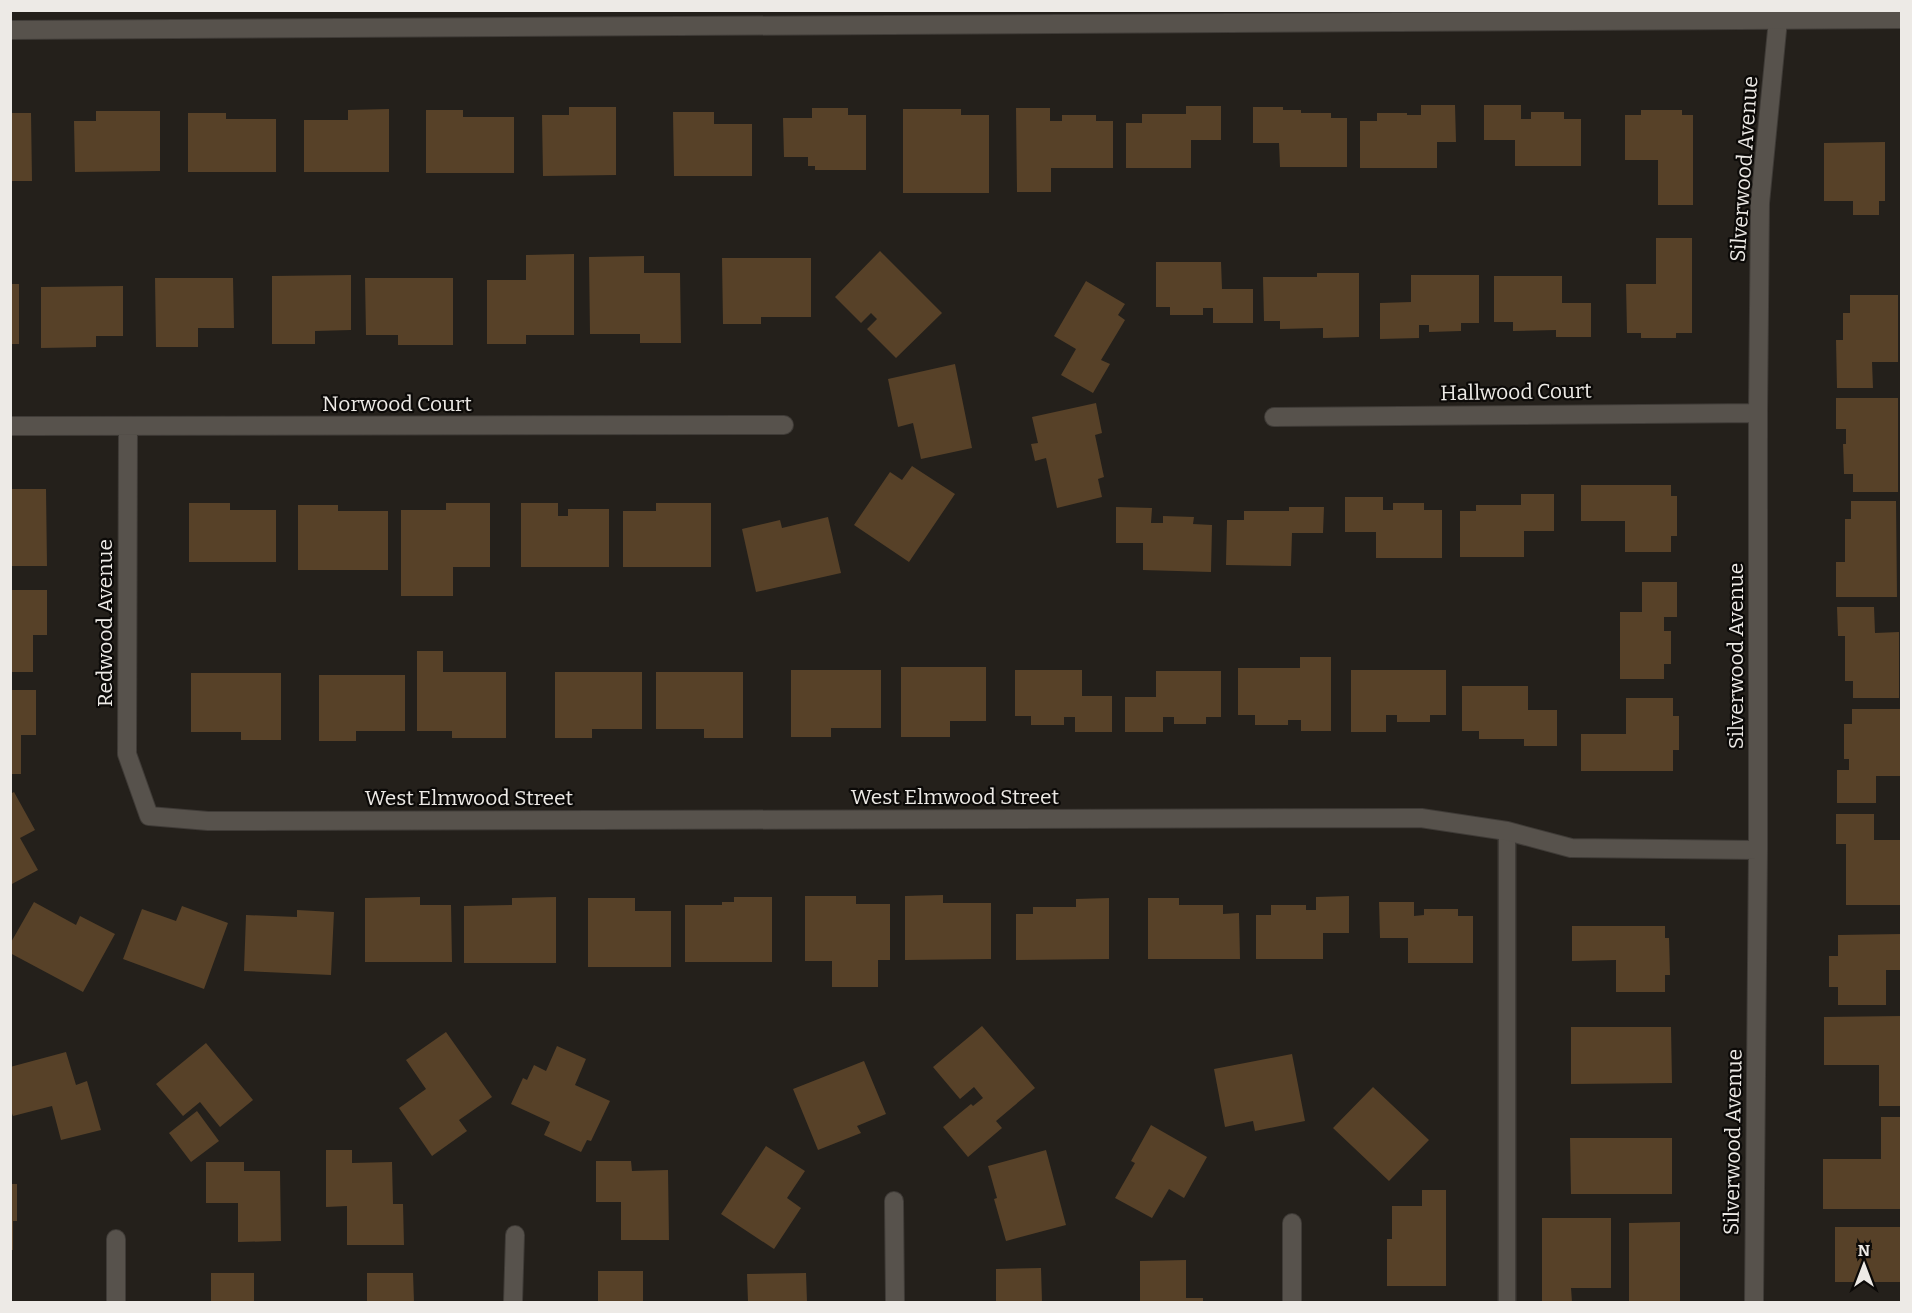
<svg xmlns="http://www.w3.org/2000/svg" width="1912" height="1313" font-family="Bitter,serif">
<rect width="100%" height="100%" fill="#24201b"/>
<path fill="#574128" d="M1421,105H1455L1456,142H1437V168H1360V121H1377V113H1407V115H1421Z
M1484,105H1521V119H1531V112H1564V119H1581V166H1515V140H1484Z
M1186,106H1221V140H1191V168H1126V123H1142V114H1186Z
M569,107H616V175L543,176L542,115H569Z
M1253,107H1283V110H1301V113H1331V118H1347V167H1280L1279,143H1253Z
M812,108H848V115H866V170H815V166H808V157H784L783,118H812Z
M1016,108H1050V121H1062V115H1096V121H1113V168H1051V192H1017Z
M389,109V172H304V120H348V110Z
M903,109H961V115H989V193H903Z
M426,110H463V117H514V173H426Z
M1641,110H1682V115H1693V205H1658V160H1625V115H1641Z
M96,111H160V171L75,172L74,121H96Z
M673,112H714V124H752V176H674Z
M10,113H31L32,181H10Z
M188,113H226V119H276V172H188Z
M1885,142V201H1879V215H1853V201H1824V143Z
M1656,238H1692V333H1676V338H1641V333H1627L1626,284H1656Z
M880,251L942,313L896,358L867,329L877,319L871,313L861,323L835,297Z
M574,254V335H526V344H487V280H526V255Z
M644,256V273H680L681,343H640V334H590L589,257Z
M722,258H811V317H761V324H723Z
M1156,262H1221L1222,289H1253V323H1213V308H1203V315H1170V307H1156Z
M1317,273H1359V337L1323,338V328L1280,329V321H1264L1263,277H1317Z
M351,275V330L315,331V344H272V276Z
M1411,275H1479V323H1461V331L1429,332V325H1419V338L1380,339V303L1411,302Z
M1494,276H1562V303H1591V337H1556V330L1513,331V322H1494Z
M155,278H233L234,328H198V347H156Z
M365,278H453V345H398V335H366Z
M1086,281L1125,304L1118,315L1125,320L1101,360L1110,364L1093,393L1061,375L1076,349L1054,336Z
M10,284H19V344H10Z
M123,286V336H96V347L41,348V287Z
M1850,295H1898V362H1872L1873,388H1837L1836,340H1843V313H1850Z
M955,364L972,448L921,459L913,423L898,427L888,379Z
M1836,398H1898V492H1853V474H1844L1843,444H1846V429H1836Z
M1096,403L1102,433L1095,435L1104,477L1098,479L1102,497L1057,508L1046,458L1035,461L1031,444L1038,443L1032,417Z
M912,466L955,494L909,562L854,525L890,472L902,480Z
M1581,485H1671V496H1677V536H1671V552H1625V521H1581Z
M10,489H46L47,566H10Z
M1521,494H1554V531H1524V557H1460V511H1476V505H1521Z
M1345,497H1383V510H1393V503H1424V510H1442V558H1376V532H1345Z
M1851,501H1896L1897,597H1836V562H1845V519H1851Z
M189,503H230V510H276V562H189Z
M446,503H490V567H453V596H401V510H446Z
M521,503H558V516H568V509H609V567H521Z
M656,503H711V567H623V511H656Z
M298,505H338V511H388V570H298Z
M1116,507L1152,508L1151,523H1163V516L1194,517L1193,524L1212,525L1211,572L1143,570V543H1116Z
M1289,507H1324L1323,533H1292L1291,566L1226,565L1227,520H1244V511H1289Z
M828,517L841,573L756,592L742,529L780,520L782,528Z
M1642,582H1677V617H1664V631H1671V664H1664V679H1620V612H1642Z
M10,590H47V635H33V672H10Z
M1837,607H1874L1875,633L1899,632V698H1853V681H1845V636H1838Z
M417,651H443V672H506V738H452V731H417Z
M1300,657H1331V731H1301V720H1288V725H1255V715H1238V668H1300Z
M901,667H986V721H950V737H901Z
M791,670H881V728H831V737H791Z
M1015,670H1082V696H1112V732H1075V717H1064V725H1031V716H1015Z
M1351,670H1446V715H1430V722H1397V715H1386V732H1351Z
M1156,671H1221V717H1206V724H1174V717H1163V732H1125V697H1156Z
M555,672H642V729H592V738H555Z
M656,672H743V738H704V729H656Z
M191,673H281V740H241V732H191Z
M319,675H405V731H356V741H319Z
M1462,686H1528V710H1557V746H1524V739H1479V731H1462Z
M10,690H36V735H21V774H10Z
M1626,698H1673V716H1679V750H1673V771H1581V734H1626Z
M1852,709H1901V776H1876V803H1837V770H1849V759H1844V724H1852Z
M14,792L35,830L20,838L38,870L10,885V794Z
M1836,814H1874V840H1900V905H1846V844H1836Z
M943,895V903H991V959L905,960V896Z
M805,896H856V904H890V960H878V987H832V961H805Z
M1349,896V933H1323V959H1256V915H1271V905H1306V910H1316V897Z
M420,897V905H451L452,962H365V898Z
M556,897V963H464V906L512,905V898Z
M734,897H772V962H685V905H722V902H734Z
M588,898H635V911H671V967H588Z
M1109,898V959L1016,960V914H1033V907H1076V899Z
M1148,898H1179V905H1223V914L1239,913L1240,959H1148Z
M34,902L76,925L80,916L115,934L83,992L10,953V944Z
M1379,902H1414V916L1424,915V909H1458V916H1473V963H1408V938H1380Z
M182,906L228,923L204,989L123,959L142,909L176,921Z
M297,910L334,912L331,975L244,971L246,915L297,917Z
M1572,926H1665V938H1669L1670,975H1665V992H1616V960L1572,961Z
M1902,934V970H1886V1005H1838V987H1829V956H1838V935Z
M1902,1016V1106H1879V1065H1824V1017Z
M982,1026L1035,1088L996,1121L1002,1128L968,1157L943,1127L971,1104L973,1106L983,1098L974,1087L960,1099L933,1067Z
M1571,1027H1671L1672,1083L1571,1084Z
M446,1032L492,1097L459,1120L467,1131L432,1156L399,1108L426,1089L406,1060Z
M206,1043L253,1100L220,1127L200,1102L183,1116L156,1084Z
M557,1046L586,1059L575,1085L610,1101L591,1141L587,1140L581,1152L544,1135L550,1122L511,1104L523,1078L527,1080L534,1065L546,1071Z
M66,1052L76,1085L87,1081L101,1130L61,1140L52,1106L13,1116L10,1108V1067Z
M1292,1054L1305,1121L1255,1131L1253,1121L1225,1127L1214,1069Z
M864,1061L886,1114L857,1126L861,1133L818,1150L793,1089Z
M1373,1087L1429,1140L1389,1181L1333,1128Z
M197,1111L219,1141L191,1162L169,1133Z
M1881,1117H1902V1209H1823V1159H1881Z
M1151,1125L1207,1157L1184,1198L1169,1189L1152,1218L1115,1198L1135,1163L1131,1161Z
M1570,1138H1672V1194H1571Z
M766,1146L805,1171L787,1198L801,1208L774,1249L721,1214Z
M326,1150H352V1163L392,1162L393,1204H403L404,1245H347V1206L326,1207Z
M1046,1150L1066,1225L1006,1241L994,1199L997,1198L988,1166Z
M596,1161H631L632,1171L668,1170L669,1240H621V1202H596Z
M206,1162H244V1171H280L281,1241L238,1242V1203H206Z
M10,1184H17V1221H13V1250H10Z
M1422,1190H1446V1286H1387V1239H1392V1206H1422Z
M1542,1218H1611V1288H1571L1572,1302H1542Z
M1680,1222V1302H1629V1223Z
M1835,1227H1902V1282H1835Z
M1186,1260V1298H1203V1302H1140V1261Z
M1041,1268L1042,1302H996V1269Z
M598,1271H643V1302H598Z
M211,1273H254V1302H211Z
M367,1273H413L414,1302H367Z
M806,1273L807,1302H748L747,1274Z"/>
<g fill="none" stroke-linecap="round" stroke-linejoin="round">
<defs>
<path id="lane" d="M1507,831V1302"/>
<path id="street" d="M1274,417L1758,413
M10,426L784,425
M128,427L127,754L149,816L208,821L1421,818L1507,831L1571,848L1758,850
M894,1201L895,1302
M1292,1223V1302
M116,1239V1302
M513,1302L515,1235
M1754,1302L1758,850V413L1760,203L1779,10"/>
<path id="secondary" d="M10,30L1902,19"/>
</defs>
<use href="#lane" stroke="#3f3b37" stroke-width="19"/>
<use href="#street" stroke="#3f3b37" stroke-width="20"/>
<use href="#secondary" stroke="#3f3b37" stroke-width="20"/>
<use href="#lane" stroke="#57524c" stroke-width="16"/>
<use href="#street" stroke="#57524c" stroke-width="18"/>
<use href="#secondary" stroke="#57524c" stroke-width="18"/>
</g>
<g text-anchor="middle" stroke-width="4.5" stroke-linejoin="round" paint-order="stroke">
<g font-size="21" fill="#edeae6" stroke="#0c0a08">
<text transform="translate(1744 169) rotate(-86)" y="7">Silverwood Avenue</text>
<text transform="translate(1516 392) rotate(-1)" y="7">Hallwood Court</text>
<text x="397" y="411">Norwood Court</text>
<text transform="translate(105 623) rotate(-90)" y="7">Redwood Avenue</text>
<text transform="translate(1736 656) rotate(-90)" y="7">Silverwood Avenue</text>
<text x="955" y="804">West Elmwood Street</text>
<text x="469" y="805">West Elmwood Street</text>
<text transform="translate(1733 1142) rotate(-89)" y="7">Silverwood Avenue</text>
</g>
</g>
<rect width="1912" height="1313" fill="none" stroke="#edeae6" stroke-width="24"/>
<g transform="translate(1864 1265)" stroke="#0c0a08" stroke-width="4.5" paint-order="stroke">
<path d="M0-4.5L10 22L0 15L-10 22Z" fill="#edeae6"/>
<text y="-9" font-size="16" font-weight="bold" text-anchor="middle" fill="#edeae6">N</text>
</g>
</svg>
